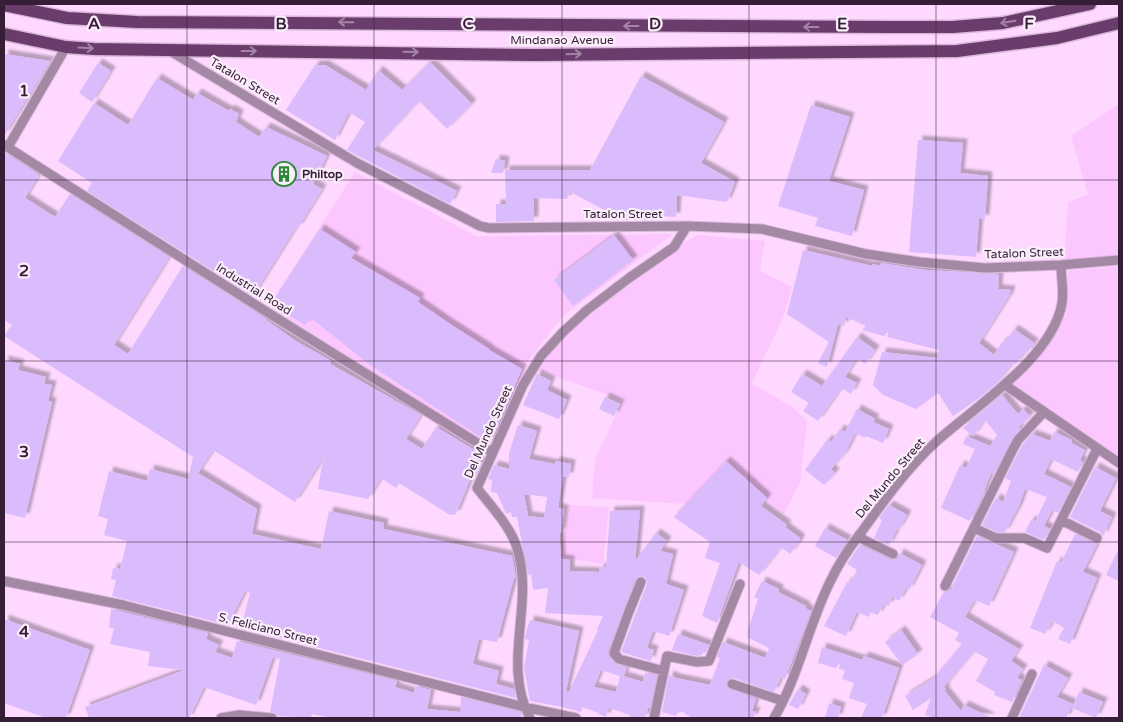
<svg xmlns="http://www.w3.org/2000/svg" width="1123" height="722" font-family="'Varela Round',sans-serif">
<defs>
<filter id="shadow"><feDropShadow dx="4.5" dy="-4.5" stdDeviation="1" flood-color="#0004"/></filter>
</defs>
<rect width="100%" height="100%" fill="#fed8ff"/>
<path fill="#fcc6fe" d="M1119,104V256L1064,260L1068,202L1088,195L1071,136Z
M355,172L476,236L673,234L564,315L528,361L490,445L269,306Z
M698,235L765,241L760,271L792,287L783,318L752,383L792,407L807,421L800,482L784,514L767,499L745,525L779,549L759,575L673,517L685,504L592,498L595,459L623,400L537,370L564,333L670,250Z
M1119,266V459L1010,388L1045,346L1066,315L1068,271Z
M568,505L609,507L603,564L561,557Z"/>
<path fill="#dabcfd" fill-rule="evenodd" filter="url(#shadow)" d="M4,54L50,61L4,136Z
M430,62L472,104L447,129L419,101L373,150L457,191L450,204L347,150L365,122L349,112L335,140L286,110L315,65H325L366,90L378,70L402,90Z
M98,63L111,71L92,102L79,93Z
M641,76L724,122L701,163L735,182L727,202L677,195L676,217L657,216V220H616V216L570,192L567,199L534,198V221L496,222V204H506L505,170H590Z
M157,78L193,100L197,93L229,111L230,109L239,114L236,122L259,137L266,127L327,156L313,184L322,189L298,228L296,227L253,296L87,191L92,183L58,161L94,103L128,125Z
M811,105L850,117L829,181L864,190L852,236L815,226L818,218L778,206Z
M918,140L963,143L960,173L988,176L985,219H979L976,257L909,252Z
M4,152L39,175L25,198L55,217L70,194L169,257L114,345L128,354L183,266L257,313L294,340L331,361L330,364L421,415L406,439L422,449L436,427L481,454L478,461L482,462L476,476L472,475L456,514L450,515L399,483L396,488L381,478L368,499L318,489L323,458L295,502L213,450L198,473L257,509L252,534L321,549L329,511L384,523L383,529L512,556L516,578H514L497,642L479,639L473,664L499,671L496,684L514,689L516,698L241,628L250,593L245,591L228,625L112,596L116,580L111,579L113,568L120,569L127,541L104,535L108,519L98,516L109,471L147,481L150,469L188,479L193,457L4,336L12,325L4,320Z
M496,159L505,161L503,173H491Z
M320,229L356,252L351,258L420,298L418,302L450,324L489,349V350L522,369L490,443L370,365L311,318L305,325L271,304Z
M614,235L633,260L573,306L554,280Z
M803,250L872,266L873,264L880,266L881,263L925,270L999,274L998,289L1011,290L1009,296L979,343L994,355L1003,341L1005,342L1014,329L1034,343L1027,353L1024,352L1016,364L1013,363L996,384L979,398L953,416L938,393L916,409L883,395L873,385L882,352L937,358L939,350L887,337L889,330L884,336L862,330L866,326L846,317L844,326L838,324L827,367L818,363L829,342L787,314Z
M857,337L875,350L865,364L857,358L845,377L857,383L851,394L841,388L818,421L803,411L809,403L791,392L802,374L822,386Z
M4,360L20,364L18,370L46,377L44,384L52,385L48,401L52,402L25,518L4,513Z
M537,374L551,381L547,390L567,400L559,419L523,405Z
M1002,395L1018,414L1023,409L1030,416L1018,428L1020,429L1013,437L994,474L991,473L984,491H985L970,521L941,508L960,465L966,468L975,449L963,444L966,436L990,446L997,435L985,420L973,436L963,428Z
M605,397L620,404L614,416L599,409Z
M857,409L875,419L873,422L889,429L883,443L866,436L865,438L855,433L845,453L831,469L835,473L824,485L805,470L828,439L831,442L840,429L845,432Z
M518,425L537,431L529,459L555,464V461L571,464L569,477L563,476L558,508L564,509L561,533L559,532L561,559L570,560V571L599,572L600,567L606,568L610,511L640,510L635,561L656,533L667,541L660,551L673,554L666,584L684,590L669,636L653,631L647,648L654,650L651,661L621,652L647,584L646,578L640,576L635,580L608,651L609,657L615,663L627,668L623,676L643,682L645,673L657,675L650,708H648L645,718H629L630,715L609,708L606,717L598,714L599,713L582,707L581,712L562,707L530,701L524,668L529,640L525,639L526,632L530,620L579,631L566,691L569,692L598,630L597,629L603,616L545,613L548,588L533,590L531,574L528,575L517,517H512L511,512L506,514L497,493L491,492L492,480L488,479L494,465L509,469V453ZM524,494L547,497L544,518L528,516ZM601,670L620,676L616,692L594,687Z
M1054,432L1072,440L1071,443L1085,450L1080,460L1083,462L1078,472L1051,459L1044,474L1071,487L1058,513L1052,510L1044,526L1050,529L1044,540L1025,532L1031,520L1035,522L1047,497L1025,489L1019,506L1005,532H997L982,525L996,498L1003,502L1011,481L1005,478L1023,444L1032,434L1050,441Z
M726,461L767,498L761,506L787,525L785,527L800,538V541L790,554L781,547L759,575L739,562L717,623L702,616L720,563L705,558L710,542L674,517Z
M1095,467L1116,478L1100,511L1112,517L1103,536L1100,532L1070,517Z
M889,505L907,515L898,530L897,529L889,545L874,538L882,520L879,518Z
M825,528L847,540L836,558L815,546Z
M1075,534L1097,544L1083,572L1097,578L1070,644L1058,639L1064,628L1053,621L1045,634L1030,628L1057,561L1061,563Z
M977,536L1014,552L989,606L975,600L965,617L1019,649L1011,661L1023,669L1017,678L1022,680L1012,702L994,695L995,692L976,681L988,659L974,651L944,687L946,689L944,690L961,711L964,705L992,718H935L925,715L931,698L913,710L905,696L934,678L962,644L955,640L959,633L930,617L944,592L951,589Z
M860,545L891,560L897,559L899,553L922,565L909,590L906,588L899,601L892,597L889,606L884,604L878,615L871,612L869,617L857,612L846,636L824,626L847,582L850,583L857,570L847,564Z
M1119,548V581L1106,575Z
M762,581L779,589L778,592L806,606L805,608L811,611L785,679L781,677L774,692L734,678L728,680L726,685L728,688L756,699L752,711L756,712L753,718H692L681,711L680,713L678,712L676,716L662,712L669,675L676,678L710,685L720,658L717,657L723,642L765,658L769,648L747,637L749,634L747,633L758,599L754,597Z
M111,609L208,633L206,639L219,645L215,652L232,658L237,641L397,681L395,687L414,693L415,686L431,690L427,709L460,712L461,697L520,712L522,718H332L312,714L311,718L278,716L275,713L270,712L280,659L273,657L256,705L204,687L189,718H89L85,707L184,670L148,666L150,652L110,644L114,628H109Z
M4,619L90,650L66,718H46L4,703Z
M901,630L918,654L902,665L885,642Z
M678,634L709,645L705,653L703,652L702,655L697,656L672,650Z
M822,647L862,660L864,656L899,668L882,718H861L867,704L849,698L854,683L842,679L845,670L839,669L841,660L836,668L818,663Z
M1044,665L1068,678L1057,697L1073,704L1066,718H1019Z
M798,689L806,694L798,709L789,705Z
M1079,692L1103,702L1096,718L1072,708Z
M829,703L841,707L838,718H825Z"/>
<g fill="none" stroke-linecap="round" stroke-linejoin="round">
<defs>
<path id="street" d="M170,51L357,163L480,226L489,228L687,226L762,229L866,254L919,262L985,268L1061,265L1119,260
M4,145L262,309L492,452
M8,147L66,47
M1005,385L1119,463
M1061,520L1097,538
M974,528L996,538H1024L1047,548L1097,449
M859,535L864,540L893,554
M4,581L123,605L524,707L576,718
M641,582L628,614L614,653L619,659L664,671
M945,586L1013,449L1018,440L1043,413
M732,684L783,701
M221,718L239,715L272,718
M530,718C501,663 535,604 517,548C511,527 490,505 477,488L523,385L541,356L563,332L587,310L629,278L674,247L687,226
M654,718L667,656L697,662L709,661L740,584
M774,718C799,676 808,626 830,582C838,565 849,548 860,534C883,502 908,467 937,441C976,406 1053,357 1062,303C1064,291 1061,277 1061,265
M1012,718L1032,674"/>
<path id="primary" d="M4,5L67,18L137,22L887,27H953L1003,23L1090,4
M4,34L66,47L94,49L535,55L957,51L1057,38L1119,23"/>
</defs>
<use href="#street" stroke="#dab7db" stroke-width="11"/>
<use href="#primary" stroke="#dab7db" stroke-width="15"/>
<use href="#street" stroke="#a389a4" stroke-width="9"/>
<use href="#primary" stroke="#693c6b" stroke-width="12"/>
</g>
<defs><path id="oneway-shaft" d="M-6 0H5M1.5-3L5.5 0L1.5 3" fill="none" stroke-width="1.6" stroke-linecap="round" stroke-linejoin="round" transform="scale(1.25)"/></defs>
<g stroke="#a484a5">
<use href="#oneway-shaft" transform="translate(346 22) rotate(-179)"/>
<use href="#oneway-shaft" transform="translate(1008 22) rotate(170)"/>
<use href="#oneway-shaft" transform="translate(631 26) rotate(-180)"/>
<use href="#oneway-shaft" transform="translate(811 27) rotate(-180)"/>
<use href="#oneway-shaft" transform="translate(86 48) rotate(3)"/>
<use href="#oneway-shaft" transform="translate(249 51)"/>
<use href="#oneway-shaft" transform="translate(411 52) rotate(1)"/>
<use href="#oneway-shaft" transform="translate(574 54) rotate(-2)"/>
</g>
<path fill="none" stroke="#361e37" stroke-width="1" stroke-opacity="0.55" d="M187,4V718M374,4V718M562,4V718M749,4V718M936,4V718M4,180H1119M4,361H1119M4,542H1119"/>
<defs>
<symbol id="building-ring" viewBox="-11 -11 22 22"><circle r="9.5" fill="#fceffc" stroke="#2b8637" stroke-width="1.5"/><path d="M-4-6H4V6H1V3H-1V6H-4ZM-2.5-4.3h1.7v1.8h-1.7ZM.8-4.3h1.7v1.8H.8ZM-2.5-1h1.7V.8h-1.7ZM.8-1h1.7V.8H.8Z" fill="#2b8637"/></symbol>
</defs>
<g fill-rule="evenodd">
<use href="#building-ring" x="270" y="160" width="28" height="28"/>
</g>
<g text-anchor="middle" stroke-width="4.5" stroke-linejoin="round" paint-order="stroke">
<g font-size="12" fill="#361e37" stroke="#fceffc">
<text x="562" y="44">Mindanao Avenue</text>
<text transform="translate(245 81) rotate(31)" y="4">Tatalon Street</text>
<text x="623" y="218">Tatalon Street</text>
<text transform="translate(1024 253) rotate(-2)" y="4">Tatalon Street</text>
<text transform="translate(254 289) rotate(32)" y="4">Industrial Road</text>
<text transform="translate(488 432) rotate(-66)" y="4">Del Mundo Street</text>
<text transform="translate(890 478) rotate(-50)" y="4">Del Mundo Street</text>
<text transform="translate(268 629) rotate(14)" y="4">S. Feliciano Street</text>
</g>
<g font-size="12" font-weight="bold" fill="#361e37" stroke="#fceffc" text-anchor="start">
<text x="302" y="178">Philtop</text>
</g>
</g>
<g font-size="16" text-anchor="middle" font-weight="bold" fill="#361e37" stroke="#fceffc" stroke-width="4.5" stroke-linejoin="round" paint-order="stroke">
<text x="94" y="29">A</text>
<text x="281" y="29">B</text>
<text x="468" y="29">C</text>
<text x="655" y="29">D</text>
<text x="842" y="29">E</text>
<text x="1029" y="29">F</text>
<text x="24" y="96">1</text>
<text x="24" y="276">2</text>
<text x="24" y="457">3</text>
<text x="24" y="637">4</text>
</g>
<rect width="1123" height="722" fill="none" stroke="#361e37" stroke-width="10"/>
</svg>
